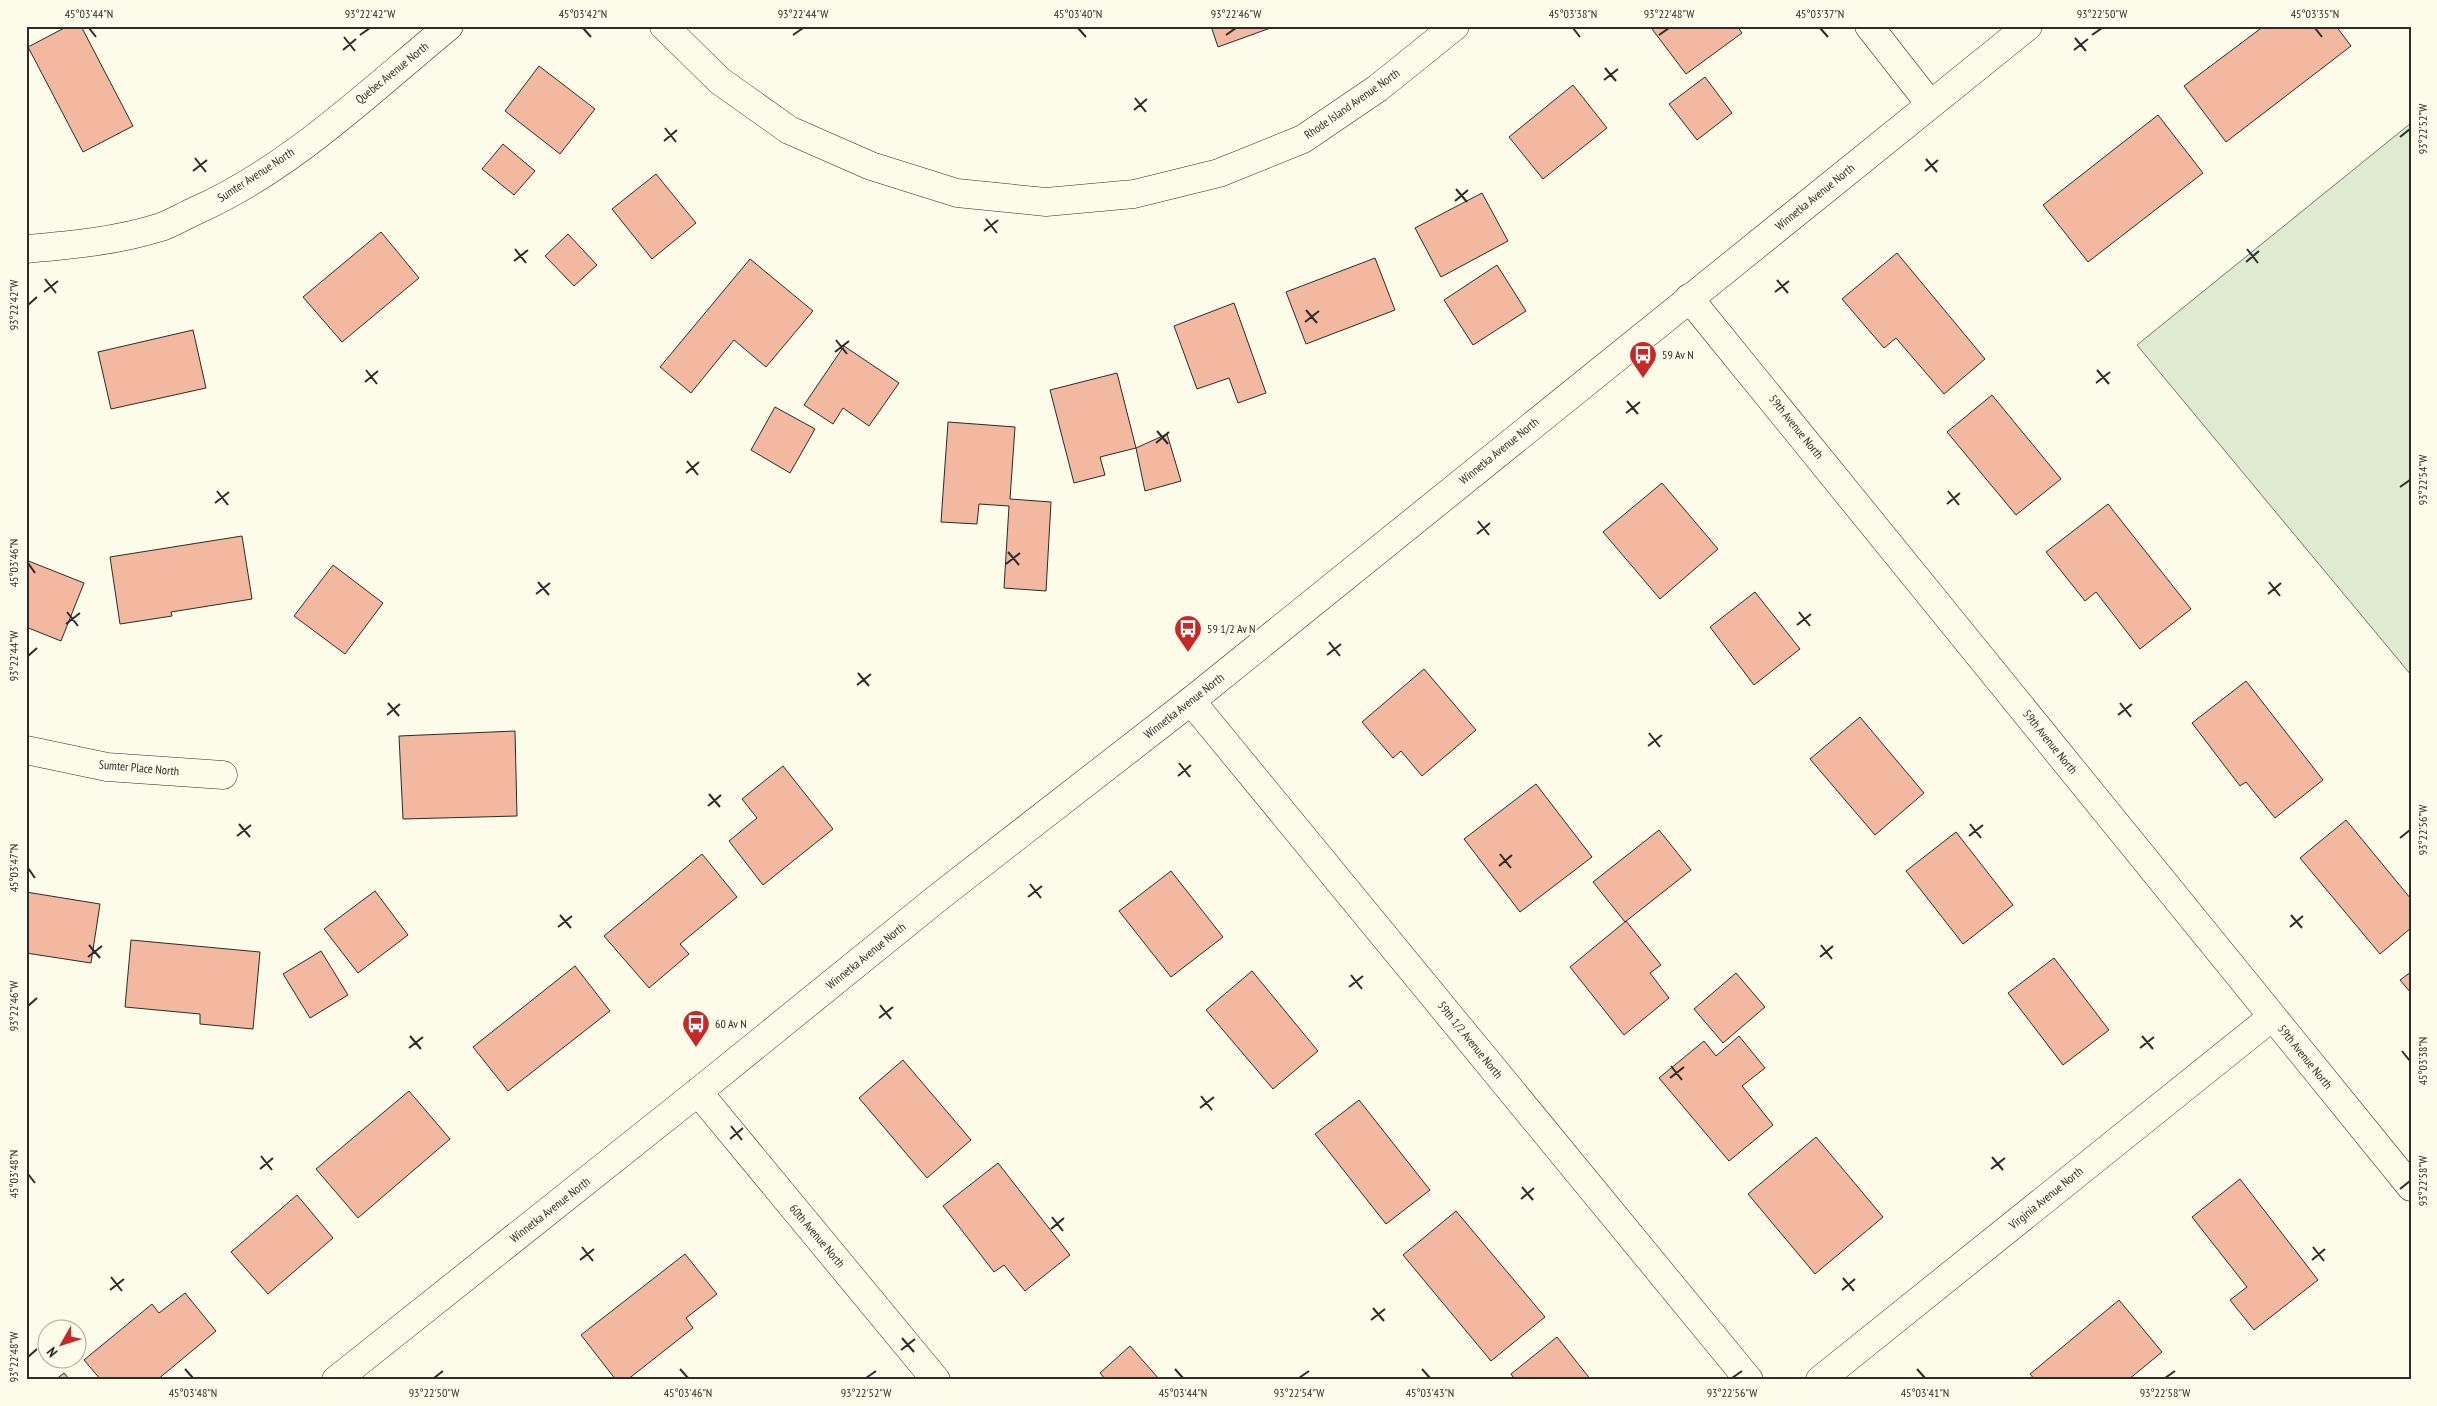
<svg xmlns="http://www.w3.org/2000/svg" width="2437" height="1406" font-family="'PT Sans Narrow',sans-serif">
<rect width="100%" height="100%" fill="#fdfbea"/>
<path fill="#deebd1" stroke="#74746e" d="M2411,123V675L2137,345Z"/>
<path fill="#f2b8a0" stroke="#2b2b2b" d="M68,26H81L133,126L83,152L28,47Z
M1211,26H1276L1218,47Z
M1656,26H1737L1742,33L1686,74L1652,29Z
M2264,26H2336L2351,46L2226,142L2184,86Z
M539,66L595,109L560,154L505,111Z
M1705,77L1732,113L1697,140L1669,104Z
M1573,85L1607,128L1543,179L1509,137Z
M2158,115L2203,173L2088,262L2043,205Z
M503,144L535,171L514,195L482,169Z
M656,174L696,223L652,259L612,209Z
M1482,193L1508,241L1441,277L1415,228Z
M381,232L419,278L342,342L303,297Z
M568,234L597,265L574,286L545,256Z
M1897,253L1985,359L1944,394L1896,338L1884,348L1842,299Z
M1375,258L1395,310L1306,344L1286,292Z
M750,259L813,311L766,367L734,340L691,393L660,367Z
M1497,265L1526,311L1473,345L1444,300Z
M1234,303L1266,393L1238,403L1229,378L1197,389L1174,326Z
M193,330L206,388L111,409L98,352Z
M844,346L899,383L869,426L843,408L833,424L804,405Z
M1117,373L1136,448L1100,457L1105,475L1074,483L1050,390Z
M1992,395L2061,479L2016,515L1947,432Z
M775,407L815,429L790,473L751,450Z
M948,422L1015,427L1010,499L1051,502L1046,591L1004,588L1009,506L979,504L977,524L941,522Z
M1167,434L1181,481L1145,491L1136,448Z
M1662,483L1718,549L1660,599L1603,532Z
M2108,504L2191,609L2140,649L2096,592L2085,601L2046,552Z
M242,536L252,599L171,612L172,616L120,624L110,557Z
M26,560L84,583L61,641L26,627Z
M333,565L383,603L345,654L294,616Z
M1755,592L1800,649L1754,685L1710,627Z
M1424,669L1476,730L1422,776L1401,751L1393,758L1362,722Z
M2246,681L2323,780L2275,818L2246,782L2240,786L2192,723Z
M1860,717L1924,793L1875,835L1810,759Z
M515,731L517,816L403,819L399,736Z
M783,766L833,829L763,885L729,841L757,818L742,799Z
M1536,784L1592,857L1520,912L1464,839Z
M2346,820L2411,899V928L2380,954L2300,858Z
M1659,830L1691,870L1625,922L1593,882Z
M1956,832L2013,905L1963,944L1906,871Z
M702,854L737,897L680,944L689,954L649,988L604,936Z
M1171,871L1223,937L1171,977L1119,911Z
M375,891L408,935L358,973L324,929Z
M26,892L100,904L91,963L26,953Z
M1626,921L1661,965L1650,973L1669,998L1624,1035L1570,967Z
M131,940L260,952L253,1029L200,1024V1014L125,1007Z
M321,951L348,995L310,1018L283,974Z
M2054,958L2109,1030L2063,1065L2008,993Z
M575,966L610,1011L508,1091L473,1047Z
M1252,971L1318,1051L1273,1089L1206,1010Z
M2411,972V993L2400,980Z
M1736,973L1765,1007L1723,1043L1694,1009Z
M1739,1036L1765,1068L1742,1086L1773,1125L1729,1161L1659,1078L1704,1041L1716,1056Z
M903,1060L971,1140L927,1178L859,1098Z
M409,1091L450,1139L358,1218L316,1169Z
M1359,1100L1430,1190L1386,1224L1315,1134Z
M1816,1137L1883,1217L1815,1274L1748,1194Z
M998,1163L1070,1255L1025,1291L1004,1265L994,1272L943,1206Z
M2240,1179L2318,1280L2254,1330L2230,1300L2247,1287L2192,1217Z
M297,1195L333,1238L268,1294L231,1252Z
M1456,1211L1545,1317L1491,1361L1403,1255Z
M685,1254L717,1294L686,1318L693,1328L627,1380H616L581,1335Z
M185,1293L216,1331L157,1380H101L84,1360L152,1304L159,1313Z
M2119,1300L2162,1352L2128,1380H2035L2030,1374Z
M1557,1337L1591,1380H1515L1511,1374Z
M1130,1346L1160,1380H1106L1100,1373Z
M64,1373L70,1380H55Z"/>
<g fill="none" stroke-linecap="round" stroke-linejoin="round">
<defs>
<path id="minor" d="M664,26L720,81L789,130L871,166L957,193L1046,202L1134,194L1219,173L1303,139L1378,88L1455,26
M1869,26L1930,104
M26,249C72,245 117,241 161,227C172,223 184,216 195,211C290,169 369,92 449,26
M1689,298L2411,1187
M1191,701L1749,1380
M26,750L107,767L223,775
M698,1092L936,1380
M1820,1380L2272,1017"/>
<path id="tertiary" d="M336,1380L698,1092L940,896L1191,701L2028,26"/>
</defs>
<use href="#minor" stroke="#2b2b2b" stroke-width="29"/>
<use href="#tertiary" stroke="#2b2b2b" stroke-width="29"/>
<use href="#minor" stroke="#fdfbea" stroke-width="28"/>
<use href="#tertiary" stroke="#fdfbea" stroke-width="28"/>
</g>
<path fill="none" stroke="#2b2b2b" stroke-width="2" d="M89,28L96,37M583,28L591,37M1078,28L1086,37M1573,28L1580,37M1820,28L1828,37M2315,28L2322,37M360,35L370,28M793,35L803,28M1226,35L1236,28M1659,35L1669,28M2092,35L2102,28M344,37L355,51M2075,38L2086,51M343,50L356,39M2074,50L2088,39M1605,68L1616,81M1604,80L1618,69M1135,98L1146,112M1134,110L1147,99M665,128L676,142M2400,137L2410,129M664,141L677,130M195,158L206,172M1926,159L1937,172M193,171L207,160M1925,171L1938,160M1456,189L1467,202M1455,201L1468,190M986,219L997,233M984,231L998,220M515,249L526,263M2247,249L2258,263M514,261L528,250M2246,262L2259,251M45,279L56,293M1777,280L1788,293M44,292L58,281M1775,292L1789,281M28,305L37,297M1306,310L1317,323M1305,322L1319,311M836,340L847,354M835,352L849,341M366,370L377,384M2097,370L2109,384M365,382L378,371M2096,383L2110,372M1627,401L1638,414M1626,413L1640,402M1157,431L1168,444M1156,443L1169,432M687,461L698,475M686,473L699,462M2400,487L2410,480M217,491L228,505M1948,491L1959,505M215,503L229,492M1947,504L1960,493M1478,521L1489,535M1477,534L1490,523M1008,552L1019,565M28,563L35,573M1006,564L1020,553M538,582L549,595M2269,582L2280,596M536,594L550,583M2268,594L2281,583M67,612L78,626M1799,612L1810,626M66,624L80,613M1797,625L1811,614M1329,642L1340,656M1327,655L1341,644M28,656L37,648M858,673L869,686M857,685L871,674M388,703L399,716M2120,703L2131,717M387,715L400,704M2118,715L2132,704M1649,733L1660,747M1648,746L1662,735M1179,763L1190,777M1178,776L1191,765M709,794L720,807M708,806L721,795M239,824L250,837M1970,824L1981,838M237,836L251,825M1969,836L1983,825M2400,838L2410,830M1500,854L1511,868M1499,866L1512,855M28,868L35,878M1030,884L1041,898M1028,897L1042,886M560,915L571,928M2291,915L2302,928M558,927L572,916M2290,927L2303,916M89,945L100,958M1821,945L1832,959M88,957L102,946M1820,957L1833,946M1351,975L1362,989M1349,987L1363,976M880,1005L891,1019M28,1006L37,998M879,1018L893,1007M410,1036L421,1049M2142,1036L2153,1049M409,1048L423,1037M2140,1048L2154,1037M2402,1051L2410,1061M1671,1066L1682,1080M1670,1078L1684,1067M1201,1096L1212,1110M1200,1108L1214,1097M731,1126L742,1140M730,1139L743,1128M261,1156L272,1170M1992,1157L2003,1170M260,1169L273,1158M1991,1169L2005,1158M28,1174L35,1183M1522,1187L1533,1200M2400,1189L2410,1181M1521,1199L1534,1188M1052,1217L1063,1231M1051,1229L1064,1218M582,1247L593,1261M2313,1247L2324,1261M580,1260L594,1249M2312,1260L2325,1249M111,1277L122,1291M1843,1278L1854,1291M110,1290L124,1279M1842,1290L1855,1279M1373,1308L1384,1321M1371,1320L1385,1309M902,1338L914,1352M901,1350L915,1339M28,1357L37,1349M185,1369L193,1378M680,1369L688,1378M1175,1369L1183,1378M1422,1369L1430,1378M1917,1369L1925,1378M434,1378L443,1371M866,1378L876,1371M1299,1378L1309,1371M1732,1378L1742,1371M2165,1378L2175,1371"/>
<defs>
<symbol id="bus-pin" viewBox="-11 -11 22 30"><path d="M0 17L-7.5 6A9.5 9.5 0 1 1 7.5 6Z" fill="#c62828" stroke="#fdfbea"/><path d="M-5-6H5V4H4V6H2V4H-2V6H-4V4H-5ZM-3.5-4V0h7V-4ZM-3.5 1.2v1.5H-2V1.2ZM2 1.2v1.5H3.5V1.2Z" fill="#fff"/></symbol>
</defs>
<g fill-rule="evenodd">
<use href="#bus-pin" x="1627" y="339" width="32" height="43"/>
<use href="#bus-pin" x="1172" y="613" width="32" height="43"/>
<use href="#bus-pin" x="680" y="1008" width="32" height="43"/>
</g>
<g text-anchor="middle" stroke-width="4" stroke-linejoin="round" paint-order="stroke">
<g font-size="12" fill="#2b2b2b" stroke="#fdfbea">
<text transform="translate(392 73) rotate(-39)" y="4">Quebec Avenue North</text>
<text transform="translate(1352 104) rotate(-35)" y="4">Rhode Island Avenue North</text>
<text transform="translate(256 175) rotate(-33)" y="4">Sumter Avenue North</text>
<text transform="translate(1815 197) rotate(-39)" y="4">Winnetka Avenue North</text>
<text transform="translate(1796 427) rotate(51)" y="4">59th Avenue North</text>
<text transform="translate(1499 451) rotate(-39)" y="4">Winnetka Avenue North</text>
<text transform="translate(1184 706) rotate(-38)" y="4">Winnetka Avenue North</text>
<text transform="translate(2050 742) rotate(51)" y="4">59th Avenue North</text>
<text transform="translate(139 768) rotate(5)" y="4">Sumter Place North</text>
<text transform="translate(866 956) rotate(-39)" y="4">Winnetka Avenue North</text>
<text transform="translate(1470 1040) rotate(51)" y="4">59th 1/2 Avenue North</text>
<text transform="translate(2305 1057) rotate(51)" y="4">59th Avenue North</text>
<text transform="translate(2046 1198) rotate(-39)" y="4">Virginia Avenue North</text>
<text transform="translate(550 1210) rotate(-38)" y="4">Winnetka Avenue North</text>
<text transform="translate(817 1236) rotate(50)" y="4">60th Avenue North</text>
</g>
<g font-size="12" fill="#2b2b2b" stroke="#fdfbea" text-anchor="start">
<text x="1662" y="359">59 Av N</text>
<text x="1207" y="633">59 1/2 Av N</text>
<text x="715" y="1028">60 Av N</text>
</g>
</g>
<rect width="2437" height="1406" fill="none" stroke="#fdfbea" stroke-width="55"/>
<g transform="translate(62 1344) rotate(231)"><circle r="24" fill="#fdfbea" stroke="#a9a89e"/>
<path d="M0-4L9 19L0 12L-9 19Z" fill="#c62828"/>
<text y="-8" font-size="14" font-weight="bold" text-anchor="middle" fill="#2b2b2b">N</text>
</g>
<rect x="28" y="28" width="2382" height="1350" fill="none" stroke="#2b2b2b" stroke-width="2"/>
<g font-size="12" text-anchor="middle" fill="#2b2b2b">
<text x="89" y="18">45°03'44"N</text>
<text x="370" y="18">93°22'42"W</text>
<text x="583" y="18">45°03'42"N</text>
<text x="803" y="18">93°22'44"W</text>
<text x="1078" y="18">45°03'40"N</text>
<text x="1236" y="18">93°22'46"W</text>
<text x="1573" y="18">45°03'38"N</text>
<text x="1669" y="18">93°22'48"W</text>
<text x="1820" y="18">45°03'37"N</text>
<text x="2102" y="18">93°22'50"W</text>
<text x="2315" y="18">45°03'35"N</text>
<text transform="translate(2423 129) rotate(-90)" y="4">93°22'52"W</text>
<text transform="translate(14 305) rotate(-90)" y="4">93°22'42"W</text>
<text transform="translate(2423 480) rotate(-90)" y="4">93°22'54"W</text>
<text transform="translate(14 563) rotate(-90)" y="4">45°03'46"N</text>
<text transform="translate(14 656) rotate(-90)" y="4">93°22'44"W</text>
<text transform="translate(2423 830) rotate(-90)" y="4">93°22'56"W</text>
<text transform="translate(14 868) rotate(-90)" y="4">45°03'47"N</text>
<text transform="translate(14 1006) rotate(-90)" y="4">93°22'46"W</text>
<text transform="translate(2423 1061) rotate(-90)" y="4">45°03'38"N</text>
<text transform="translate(14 1174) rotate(-90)" y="4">45°03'48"N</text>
<text transform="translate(2423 1181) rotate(-90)" y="4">93°22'58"W</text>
<text transform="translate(14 1357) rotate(-90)" y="4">93°22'48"W</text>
<text x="193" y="1397">45°03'48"N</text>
<text x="434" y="1397">93°22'50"W</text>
<text x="688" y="1397">45°03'46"N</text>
<text x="866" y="1397">93°22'52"W</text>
<text x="1183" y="1397">45°03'44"N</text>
<text x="1299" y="1397">93°22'54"W</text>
<text x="1430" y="1397">45°03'43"N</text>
<text x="1732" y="1397">93°22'56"W</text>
<text x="1925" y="1397">45°03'41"N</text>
<text x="2165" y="1397">93°22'58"W</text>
</g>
</svg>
